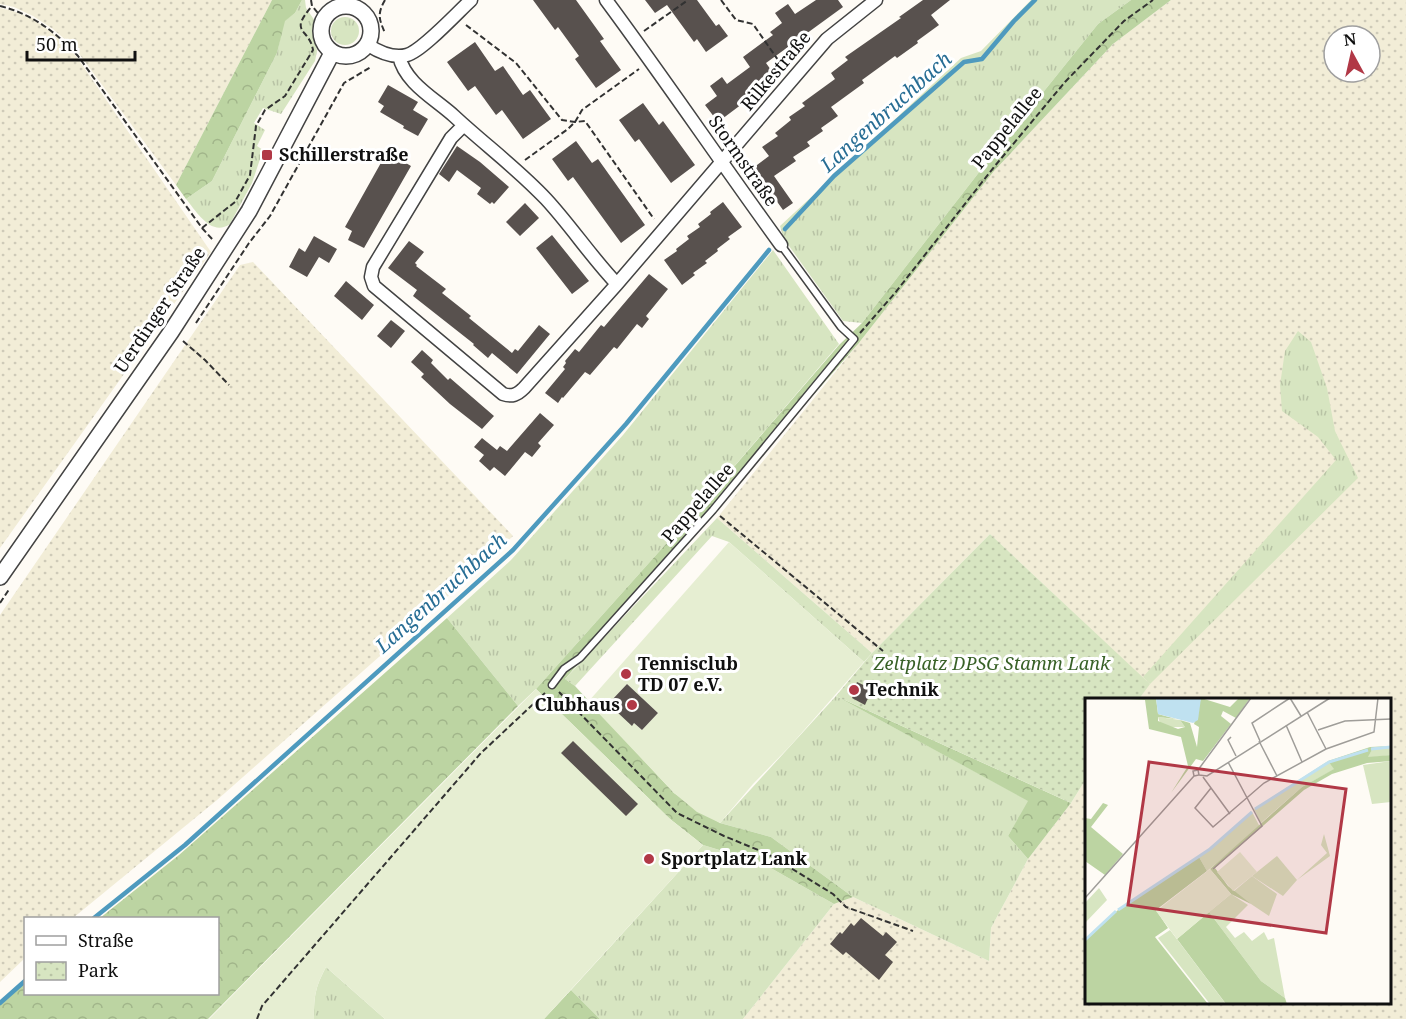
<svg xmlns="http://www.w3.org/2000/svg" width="1406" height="1019" font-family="'Noto Serif',serif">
<defs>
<pattern id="farmland-dots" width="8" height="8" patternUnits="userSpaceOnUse" patternTransform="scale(1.5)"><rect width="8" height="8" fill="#f2edd7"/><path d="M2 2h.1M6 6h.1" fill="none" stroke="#cecab8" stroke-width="1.8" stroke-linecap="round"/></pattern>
<pattern id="grass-tufts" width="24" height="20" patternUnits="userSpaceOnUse" patternTransform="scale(1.5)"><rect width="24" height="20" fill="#d7e5c1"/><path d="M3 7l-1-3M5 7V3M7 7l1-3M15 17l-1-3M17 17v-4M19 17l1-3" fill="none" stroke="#b8c3a5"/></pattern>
<pattern id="forest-crowns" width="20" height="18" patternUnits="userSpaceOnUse" patternTransform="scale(1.5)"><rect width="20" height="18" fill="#bcd4a2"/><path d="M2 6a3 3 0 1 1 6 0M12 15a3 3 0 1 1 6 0" fill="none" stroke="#a1b58a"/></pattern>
<pattern id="park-dots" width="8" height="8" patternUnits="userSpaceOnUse" patternTransform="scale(1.5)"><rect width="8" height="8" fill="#d7e5c1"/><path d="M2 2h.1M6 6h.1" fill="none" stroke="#b8c3a5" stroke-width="1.8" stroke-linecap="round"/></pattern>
</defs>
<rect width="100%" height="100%" fill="#fefbf5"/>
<path fill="url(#farmland-dots)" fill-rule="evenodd" d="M0,0H272L176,185L80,55L67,41L53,29L33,16L14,7L0,4Z
M1171,0H1406V1019H743L834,904L853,897L989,961L991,928L1028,859L1071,803L1086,779V1002H1390V700L1139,699L1149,684L990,534L872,653L717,518L858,344L994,171L1113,44ZM1334,36H1370V72H1334Z
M0,8L13,11L32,18L51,32L64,43L76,56L211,252L0,548Z
M253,262L513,536L483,565L217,800L73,918H26L25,958L0,982V615L240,265Z"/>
<path fill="url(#grass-tufts)" d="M302,0H305L306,8L315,21V34L317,51L315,61L281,114L263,108L254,123L265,130L257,146L263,150L252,183L230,224C211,237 197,212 186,199L212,181L277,53L284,21L295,13Z
M1031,0H1131L1098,24L987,162L862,323L843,321L784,239L780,226L961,58L981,51Z
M331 31a14 14 0 1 1 28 0a14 14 0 1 1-28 0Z
M773,250L839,344L708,497L536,689L518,706L447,618L511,560L623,435Z
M1298,331L1311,342L1327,388L1335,431L1358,478L1150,684L1143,677L1336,460L1318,437L1282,411L1280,385L1285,351Z
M717,518L872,653L864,662L729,542L712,536L575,686L565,679Z
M836,696L1029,801L1008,836L1028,859L991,928L989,961L853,897L771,837L720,823Z
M703,845L762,863L834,904L743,1019H600L571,990Z
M326,967L385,1019H314C314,996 315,988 326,967Z"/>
<path fill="url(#forest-crowns)" d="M272,0H302L295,13L285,21L277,53L212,181L186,199L176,185Z
M1131,0H1171L1113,44L994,171L858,344L565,679L575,686L674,793L720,823L771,837L853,897L834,904L762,863L703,845L670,819L536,689L708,497L839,345L862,323L987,162L1098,24Z
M447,618L518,706L208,1019H0V1005L25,983L26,994H218V918H100L179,855Z
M836,696L1071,803L1028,859L1008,836L1028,801Z
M571,990L600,1019H544Z"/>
<path fill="url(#park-dots)" d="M990,534L1150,684L1139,699L1086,700V779L1071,803L836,696L872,653Z"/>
<path fill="#e6eed2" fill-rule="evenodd" d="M729,542L864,662L791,745L753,784L720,823L697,812L674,793L588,702ZM627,684L658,713L642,730L634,723L632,725L618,711L620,709L611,701Z
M536,689L670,819L703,845L544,1019H385L326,967C315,988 314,996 314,1019H209Z"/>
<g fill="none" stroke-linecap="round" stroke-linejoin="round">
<path stroke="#4e9abe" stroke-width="4.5" d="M785,229L834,176L964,62L982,59L1014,21L1035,0
M94,918L185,845L513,550L626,424L769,250
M0,1003L26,980"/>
</g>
<path fill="#58514e" d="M533,0H576L604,39L600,41L621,70L596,88L575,59L579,56L558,27L555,30Z
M645,0H697L716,26L719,24L728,36L706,52L697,39L694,42L667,5L655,13Z
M816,0H838L843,7L766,63L776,77L740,102L742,104L718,122L705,105L717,96L710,86L722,77L727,84L750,67L743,57L773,35L770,32L782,23L775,13L788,4L795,14Z
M923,0H950L931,15L939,25L917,41L918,43L897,58L895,56L862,80L864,83L831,107L838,116L821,128L823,131L807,142L810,146L793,157L796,161L774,176L793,203L783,210L753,168L769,156L762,147L778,136L775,133L791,120L789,117L805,106L802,103L835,79L831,73L848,60L845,57L901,18L899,17Z
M475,42L495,71L503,66L523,95L530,90L551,119L523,139L502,110L496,115L475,86L468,91L447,62Z
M388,85L418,102L413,110L428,119L418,136L403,128L404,126L380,112L384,106L378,102Z
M643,103L659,125L663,121L695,165L671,183L639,139L635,142L619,120Z
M576,141L592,163L598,159L645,225L621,243L573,177L568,181L552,159Z
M457,146L480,162L509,187L494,204L492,202L490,204L477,194L481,188L457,170L449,182L439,174Z
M387,152L411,166L364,248L348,240L352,231L345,227Z
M723,202L742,227L728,237L730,239L717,249L718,251L705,261L707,263L693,273L695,275L682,285L664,260L677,251L676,249L689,239L687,236L700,227L698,224L711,214L710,212Z
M525,203L539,218L520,236L506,222Z
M552,235L589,281L572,294L536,248Z
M314,236L337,249L329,263L319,257L307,277L289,267L299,248L305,252Z
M409,241L424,252L415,263L417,265L416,266L446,289L442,293L471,316L469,318L512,353L515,349L518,351L539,325L550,334L517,374L492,353L488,358L473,345L474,344L413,296L417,290L388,268Z
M649,274L668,289L646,316L649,319L642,328L637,324L617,349L614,347L590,375L585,372L563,398L562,397L558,403L545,393L565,369L563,367L566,363L565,361L575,349L579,352L601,325L604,327Z
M346,281L374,305L362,320L334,296Z
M391,320L405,331L391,348L377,336Z
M422,350L433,360L431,363L448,380L450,378L494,416L482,429L450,404L421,377L424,374L411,362Z
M540,413L554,425L538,443L541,446L532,457L525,452L505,476L494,467L490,471L479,461L484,455L474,447L482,438L497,450L500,446L507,451Z
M857,682L872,689L865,705L852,698L854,694L852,693Z
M627,684L658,713L642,730L634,723L632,726L617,712L620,709L611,701Z
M573,741L638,804L626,816L561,753Z
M861,918L883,936L886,932L897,942L885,955L893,962L879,980L846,952L843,955L830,944L840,932L842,934L851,923L854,926Z"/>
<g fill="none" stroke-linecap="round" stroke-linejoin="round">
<defs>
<path id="service" d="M552,685L564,669L580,658L713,510L854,339L841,327L781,245"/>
<path id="minor" d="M606,0C666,81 722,164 781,245
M368,45C379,52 393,59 407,55C422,51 458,12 471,0
M399,56C405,83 434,98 454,116C484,144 518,169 546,199C571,226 592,258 617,284
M464,125L451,138L373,267L371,277L374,286L503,394C512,397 517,395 524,388L617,284L827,39L876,0"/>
<path id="tertiary" d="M321 31a25 25 0 1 1 50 0a25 25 0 1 1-50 0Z
M0,577L171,332L249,211L332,53"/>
</defs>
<use href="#service" stroke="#434343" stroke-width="9"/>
<use href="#minor" stroke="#434343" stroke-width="15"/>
<use href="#tertiary" stroke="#434343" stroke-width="18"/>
<path stroke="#323232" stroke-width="2" stroke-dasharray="6 3" stroke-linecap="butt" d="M311,0L312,6L323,19
M385,0C377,14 379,19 385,33
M721,0L736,20L753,24L785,70
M0,6C32,14 56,32 78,56L202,228L213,240
M466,25L516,63L562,120L575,122L585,121L654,219
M644,31L688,0
M525,160L568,129L575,122L582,110L639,69
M202,228L235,202L250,175L256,126L265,110L285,96L313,50C309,27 288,34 312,6
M196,323L249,243L270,216L344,83L371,67
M860,333L895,293L994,167L1065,82L1124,21L1153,0
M183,341L205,360L229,385
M720,516L883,651
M0,603L10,588
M559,692L677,813L724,836L768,854L833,894L846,907L913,931
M257,1019L262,1006L481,753L545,693"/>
<use href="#service" stroke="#fff" stroke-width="6"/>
<use href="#minor" stroke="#fff" stroke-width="12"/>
<use href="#tertiary" stroke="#fff" stroke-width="15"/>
</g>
<g fill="#b13846" stroke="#fff" stroke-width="2">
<rect x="261" y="149" width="12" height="12" rx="3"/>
<circle cx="626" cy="674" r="6"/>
<circle cx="854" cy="690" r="6"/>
<circle cx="632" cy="705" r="6"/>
<circle cx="649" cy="859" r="6"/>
</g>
<g text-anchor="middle" stroke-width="6" stroke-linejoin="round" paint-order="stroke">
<g font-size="18" fill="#101010" stroke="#fff">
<text transform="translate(776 71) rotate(-50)" y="6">Rilkestraße</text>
<text transform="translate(1007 128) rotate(-51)" y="6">Pappelallee</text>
<text transform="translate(743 161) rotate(55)" y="6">Stormstraße</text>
<text transform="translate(160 310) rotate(-56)" y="6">Uerdinger Straße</text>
<text transform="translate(698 503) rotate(-49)" y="6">Pappelallee</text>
</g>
<g font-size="18" font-weight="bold" fill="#101010" stroke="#fff" text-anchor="start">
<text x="279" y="161">Schillerstraße</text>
<text x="638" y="670">Tennisclub<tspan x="638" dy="21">TD 07 e.V.</tspan></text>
<text x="866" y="696">Technik</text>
<text x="620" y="711" text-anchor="end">Clubhaus</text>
<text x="661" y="865">Sportplatz Lank</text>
</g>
<g font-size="18" font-style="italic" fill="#386127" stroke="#fff">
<text x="992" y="670">Zeltplatz DPSG Stamm Lank</text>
</g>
<g font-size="20" font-style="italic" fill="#276d94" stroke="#fff">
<text transform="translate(886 112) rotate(-42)" y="7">Langenbruchbach</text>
<text transform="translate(441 593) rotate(-42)" y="7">Langenbruchbach</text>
</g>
</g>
<g transform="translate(1085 698)">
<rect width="306" height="306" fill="#fefbf5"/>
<path d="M73,19L95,22L100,29H86L75,25ZM306,49V57L282,60L288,50ZM243,63L250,71L217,89L176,125L169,111ZM306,63V104L287,106L278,67ZM167,114L175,129L122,173L114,159ZM239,136L245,158L212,182L242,155L236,147ZM167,178L192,196L184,218L148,194ZM14,190L22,202L0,225V205ZM146,196L163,207L141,229L150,240L159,234L167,243L179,234L183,242L189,240L200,300L176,283L124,214ZM85,232L140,305L139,306H125L73,240Z" fill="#d7e5c1"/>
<path d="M24,0H71L73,16L91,21L73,19V23L93,31L100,29L95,22L105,25L112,49L114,29L109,26L116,0L145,9L154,0H165L151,20L138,13L136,18L146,26L118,63L111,61L86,95L103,68L96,39L64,31L60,2ZM306,48L288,50L283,59L306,57V63L282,65L247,76L219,92L130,170L143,188L166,206L146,196L125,171L217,89L249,71L243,63L285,49ZM18,105L23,107L6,129L38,156L20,177L0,163V120L6,121ZM114,159L122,173L71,212L83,230L70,239L123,306H0V243L33,212ZM124,214L176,283L200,300L202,306H141L92,241Z" fill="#bcd4a2"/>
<path d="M192,158L212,182L198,198L167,178Z" fill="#d7e5c1"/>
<path d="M155,154L172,174L148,193L132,174ZM125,171L146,196L92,241L71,213Z" fill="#e6eed2"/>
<path d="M71,0H116L113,22L108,25L73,16Z" fill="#bfe1f0"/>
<path fill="none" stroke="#bfe1f0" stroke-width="3" d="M286,51L306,49M170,111L244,64L283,52M33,212L125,151L167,114M0,242L31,213"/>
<path fill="none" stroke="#9f9d99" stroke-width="1.5" d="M205,0L216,18M222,14L241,51M201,27L217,64M233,32L260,23L306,21M146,39L143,42L151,58M174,43L192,78M175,43L167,25L205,0M113,72L114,77L109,78L108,73L113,72L166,0M114,77L122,78L245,0M118,79L145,116M126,90L110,110L128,129L179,85L241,51L289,34L293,0M128,171L177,128L143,64M0,200L109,78"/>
<path fill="#b13846" fill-opacity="0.15" stroke="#b13846" stroke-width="3" d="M64,64L261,91L241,235L43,207Z"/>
<rect width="306" height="306" fill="none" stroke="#101010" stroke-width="3"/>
</g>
<rect x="24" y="917" width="195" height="78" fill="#ffffff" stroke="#9f9f9f" stroke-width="1.5"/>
<rect x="36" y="936" width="30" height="9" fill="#ffffff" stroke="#9f9f9f" stroke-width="1.5"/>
<text x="78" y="947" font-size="18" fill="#101010">Straße</text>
<rect x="36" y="962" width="30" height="18" fill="url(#park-dots)" stroke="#9f9f9f" stroke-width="1.5"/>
<text x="78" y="977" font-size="18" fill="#101010">Park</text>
<g transform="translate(1352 54) rotate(352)"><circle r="28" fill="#ffffff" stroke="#9f9f9f" stroke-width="1.5"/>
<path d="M0-4.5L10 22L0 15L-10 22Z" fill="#b13846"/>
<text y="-9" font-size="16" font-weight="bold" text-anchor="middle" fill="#101010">N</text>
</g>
<path d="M27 51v9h108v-9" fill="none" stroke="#101010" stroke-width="3"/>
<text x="36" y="51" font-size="18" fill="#101010" stroke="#ffffff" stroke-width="4.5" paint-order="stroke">50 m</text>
</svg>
